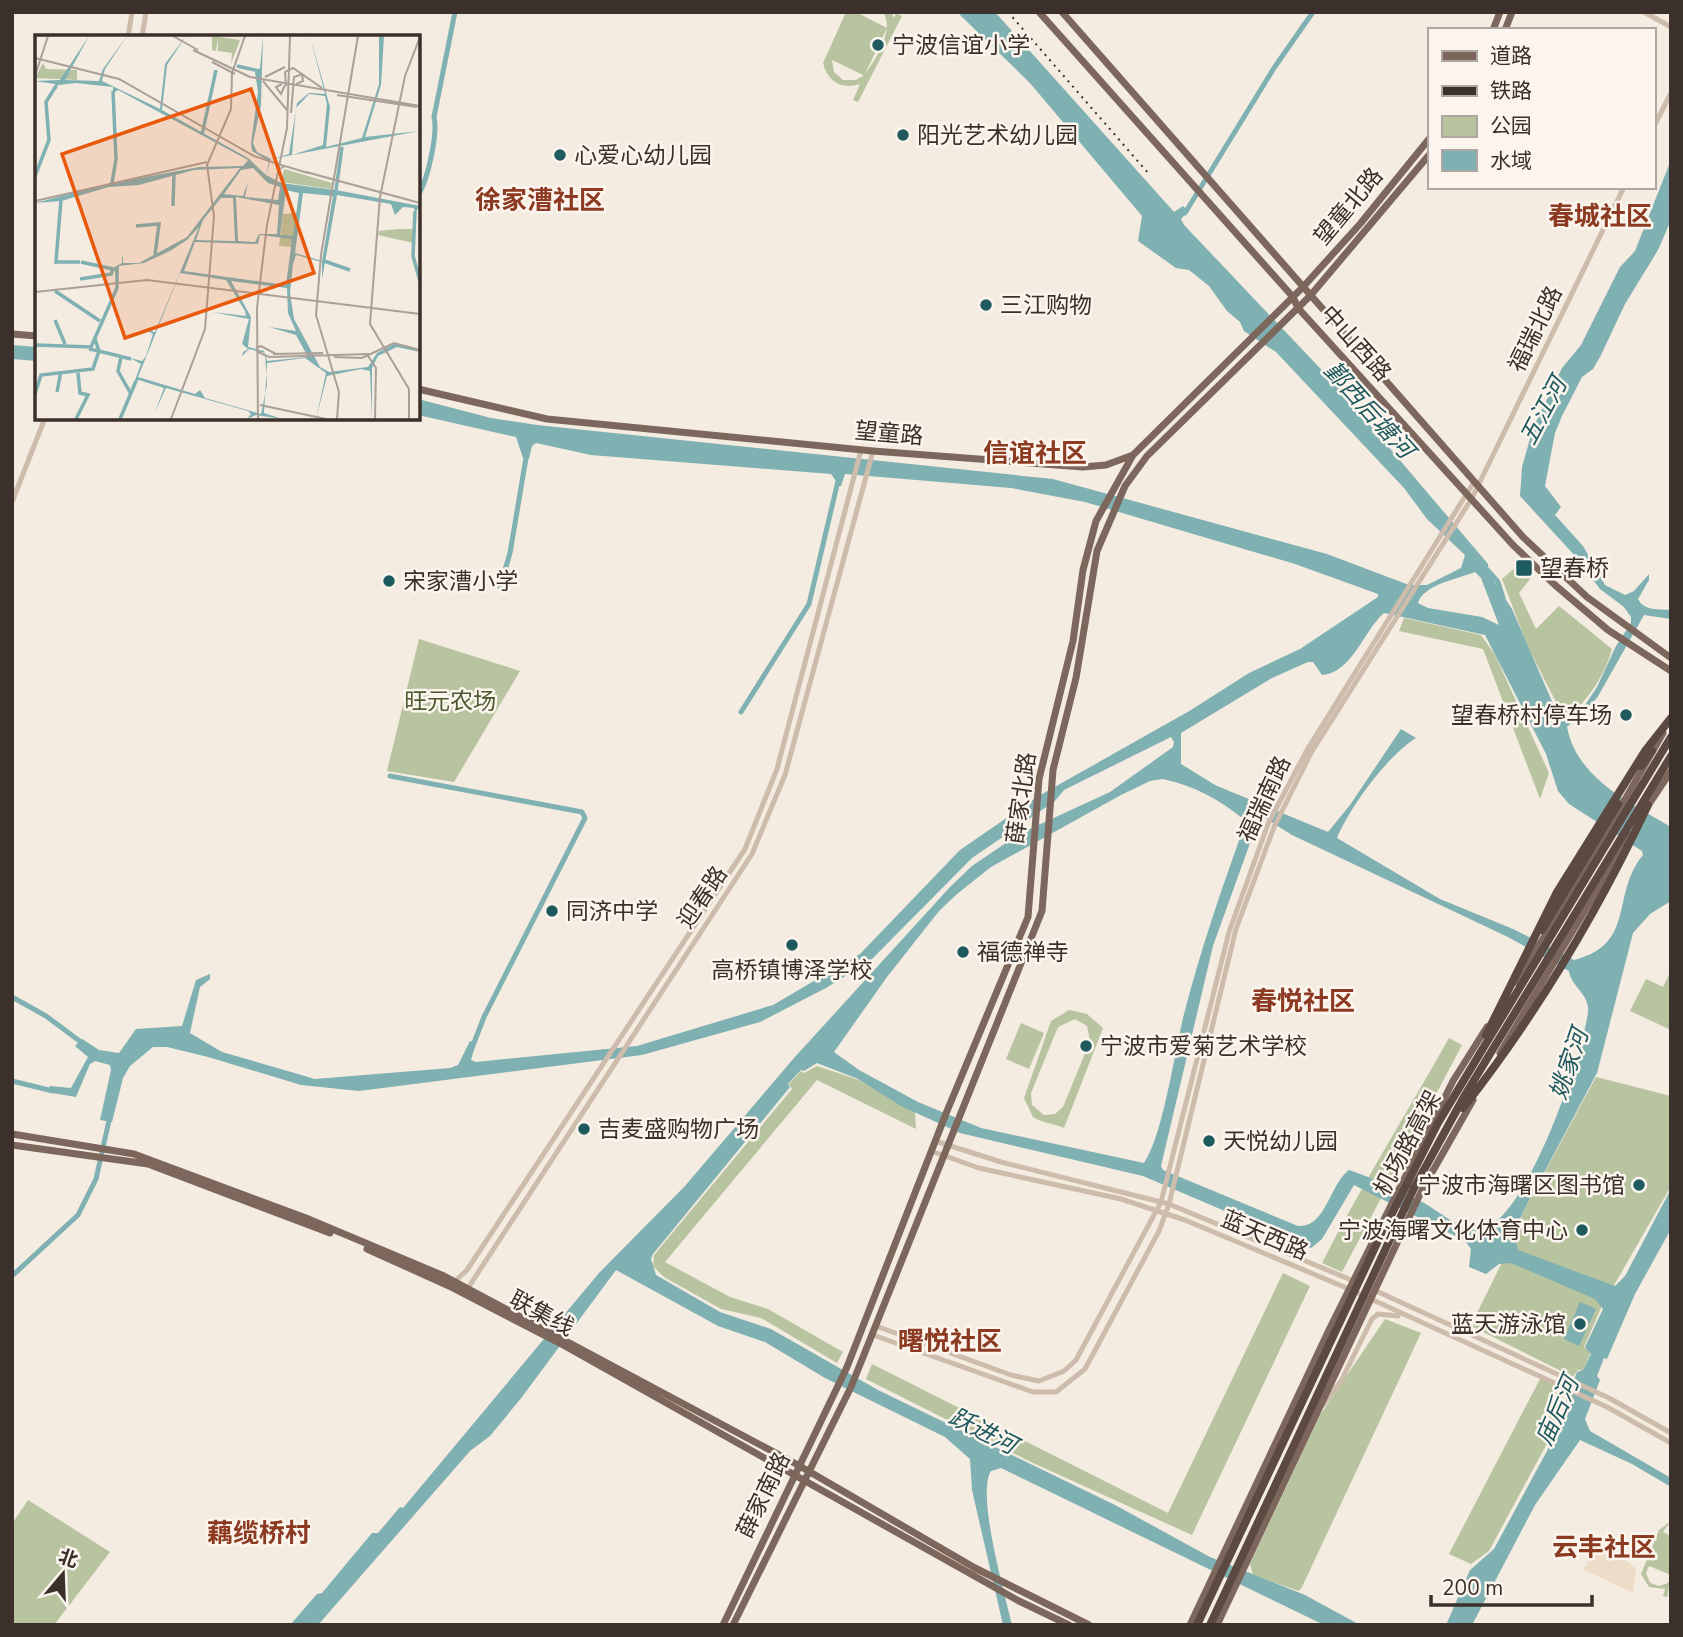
<svg xmlns="http://www.w3.org/2000/svg" width="1683" height="1637" font-family="'Nunito Sans','Noto Sans SC',sans-serif">
<rect width="100%" height="100%" fill="#f4ebe1"/>
<path fill="#b8c4a0" fill-rule="evenodd" d="M846,12H856L887,28L865,74C876,59 895,29 883,12H891L894,18L896,13L902,16L858,102L853,100L860,84C841,90 828,82 823,63ZM832,60L863,75V76L856,80H843L834,72Z
M1517,566L1530,579L1519,593L1536,629L1559,606L1612,649C1604,678 1588,698 1568,719L1559,708L1528,647L1502,579Z
M1404,618L1481,635L1495,655L1549,773L1540,799L1483,649L1399,631Z
M419,639L520,671L454,782L387,771Z
M1669,975H1671V1030L1630,1011L1646,979L1663,987Z
M1069,1010L1087,1014L1103,1028L1064,1128C1054,1123 1044,1124 1033,1117L1024,1098L1051,1021ZM1075,1019L1087,1026L1090,1041L1063,1107L1055,1114L1044,1115L1032,1105L1031,1093L1058,1027Z
M1021,1023L1044,1033L1029,1069L1006,1059Z
M1449,1038L1462,1045L1342,1272L1322,1263C1361,1186 1407,1113 1449,1038Z
M817,1066L859,1080L915,1112L916,1129L817,1080L665,1262L730,1297L768,1309L843,1352L837,1363L761,1318L721,1309L664,1277L653,1266L654,1255L792,1089L789,1084L801,1071L804,1073Z
M1596,1077L1671,1096V1186L1601,1308L1584,1347L1591,1352L1583,1370H1578L1573,1377L1473,1327V1321L1516,1234L1523,1212Z
M1283,1273L1310,1286L1192,1535L1033,1463L866,1379L872,1364L1168,1513Z
M1385,1319L1421,1333L1302,1587L1299,1591L1253,1575L1250,1564L1320,1415Z
M1541,1377L1564,1392L1551,1436L1489,1551L1471,1564L1449,1554Z
M28,1500L110,1552L54,1625H12V1524Z
M1671,1521L1663,1532L1671,1536V1575L1649,1566L1646,1573L1650,1583L1659,1586L1668,1583L1671,1577L1667,1597L1663,1596L1665,1589L1649,1587L1641,1574L1659,1530Z"/>
<path fill="#ecdcc8" d="M1614,1552L1636,1568L1633,1593L1583,1569L1593,1556Z"/>
<path fill="#7fb0b2" fill-rule="evenodd" d="M957,12H995L1174,212L1183,206L1188,211L1181,219L1184,225L1336,385L1488,564V572L1512,609L1554,706L1566,721L1585,705L1597,687L1616,646L1631,623V617L1624,607L1600,589L1577,558L1520,496L1522,467L1533,428L1562,368L1581,345L1620,267L1635,251L1671,160V220L1658,250L1625,304L1601,355L1593,369L1582,377L1562,416L1555,433L1545,486L1561,507L1555,515L1583,546L1605,585L1625,595L1634,591L1649,574V580L1638,599C1644,611 1659,609 1671,610V619L1644,615L1597,698L1567,727C1577,779 1631,803 1671,827V901L1650,914L1633,933L1597,1073L1523,1212L1514,1234L1518,1250L1615,1286L1625,1276L1671,1189V1229L1635,1294L1607,1359L1604,1358L1597,1376L1600,1380L1585,1419L1590,1431L1671,1478V1487L1632,1464L1580,1440L1535,1505L1472,1625H1446L1470,1570L1494,1549L1547,1451L1577,1372L1583,1370L1591,1354L1585,1347L1603,1309L1595,1299L1511,1263L1499,1264L1486,1274L1469,1267L1471,1249L1465,1241L1354,1185L1322,1239L1311,1248L1143,1176L960,1133L901,1106L858,1079L817,1063L804,1071L801,1070L788,1084L790,1087L653,1254L651,1259L656,1275L720,1312L771,1329L878,1390L1115,1505L1210,1557L1305,1595L1360,1625H1324L1001,1468L991,1471C976,1494 1005,1594 1012,1625H1003L972,1490L970,1459L945,1437L825,1378L765,1342L718,1326L616,1270L522,1397L490,1436L470,1451L318,1625H290L317,1594L322,1593L372,1533H378L400,1507L403,1508L599,1273L685,1186L794,1058L950,887L972,866L1019,834L1110,792L1173,747L1174,742L1171,737L1064,790L1055,801L972,858L871,960L826,988L760,1022L642,1055L359,1091L301,1085L208,1057L167,1047H153L130,1066L123,1078L112,1122L100,1120L111,1070L110,1065L95,1061L90,1064L76,1097L47,1092L50,1086L71,1088L88,1057L75,1046L82,1039L99,1050L119,1053L136,1029L182,1026L196,980L210,974V979L200,987L190,1033L222,1052L315,1079L450,1068L458,1065L470,1041L476,1043L471,1060L476,1062L637,1046L773,1005L860,954L960,850L1037,797L1191,710L1249,673L1300,649L1378,597V594L1295,564L1085,502L1011,488L845,474L841,486L834,487L836,481L831,474L591,455L536,443L532,446L529,459L523,458L516,437L418,415V399L491,418L537,425L1053,479L1327,554L1409,585H1427L1461,568L1465,555L1427,519L1404,488L1276,352L1244,331L1240,322L1227,311L1209,286L1189,270L1176,268L1138,241L1142,216L1030,83ZM1475,572L1481,578L1499,625L1482,617L1428,608L1418,603C1424,584 1458,579 1475,572ZM1384,613L1485,635L1546,754L1558,791L1569,804L1642,851L1643,855C1610,895 1637,944 1574,960L1513,929L1440,899L1337,838C1350,807 1387,756 1416,738L1401,729L1350,805L1328,832L1215,785L1181,764V733L1272,678L1308,662H1313L1322,675C1352,673 1364,630 1384,613ZM1163,779C1195,786 1220,800 1246,821C1223,885 1201,948 1184,1014C1175,1050 1163,1136 1144,1163L981,1128L918,1102L859,1070L834,1052L887,977L939,911L957,894L991,867L1121,795L1150,781ZM1265,818L1292,835L1508,937L1569,971C1571,987 1590,994 1588,1012C1583,1053 1525,1226 1479,1230C1460,1231 1438,1210 1422,1202C1400,1191 1373,1178 1349,1170C1329,1185 1326,1228 1298,1226L1163,1170L1161,1166L1213,946L1254,832L1260,820Z
M12,345L37,347V361L12,359Z
M1580,1302L1596,1309L1579,1346L1564,1339Z"/>
<g fill="none" stroke-linecap="round" stroke-linejoin="round">
<path stroke="#7fb0b2" stroke-width="5" d="M418,195C428,180 438,133 434,117L455,12
M1185,213L1274,68L1313,12
M1483,565L1498,582L1503,598
M500,587L510,553L527,452
M741,712L809,604L838,481
M390,776L582,812L585,818L484,1017L472,1048
M12,997L46,1016L85,1045
M12,1081L53,1091
M12,1276L78,1215L96,1179L110,1116"/>
<path stroke="#cdbbac" stroke-width="5" d="M1644,12L1671,27
M128,37L132,12
M142,37L146,12
M1653,128L1671,93
M12,502L45,418
M935,1141L1001,1162L1169,1204L1356,1282
M931,1151L979,1168L1121,1199L1185,1220L1349,1289L1607,1407L1671,1443
M452,1284L467,1270L745,849L777,769L861,450
M1374,1290L1609,1398L1671,1433
M466,1291L752,854L785,775L873,451
M876,1326L1011,1375L1039,1381L1064,1371L1076,1360L1161,1202L1229,932L1268,824L1307,750L1474,482
M873,1335L1033,1392H1056L1085,1369L1159,1231L1169,1204L1236,929L1274,827L1311,753L1472,498L1624,187
M1323,1405L1341,1381L1372,1319L1378,1314L1398,1316"/>
<path stroke="#7d675c" stroke-width="7" d="M1039,12L1293,297L1298,308L1513,545L1555,585L1608,630L1671,671
M1062,12L1523,537L1587,597L1671,658
M1493,30L1500,12
M1505,30L1512,12
M12,334L37,336
M418,389L547,419L873,451L1083,467L1106,465L1133,455L1303,287L1360,224L1429,139
M1645,810L1671,771
M1516,982L1571,894L1663,733
M1500,1053L1630,835
M12,1134L134,1154L306,1218L444,1276L798,1465L975,1568L1089,1625
M12,1145L148,1164L330,1233
M367,1249L449,1286L565,1346L1019,1601L1069,1625
M723,1625L847,1367L947,1111L1028,917L1039,779L1073,641L1083,570L1096,521L1133,455
M733,1625L851,1387L1042,911L1053,770L1076,678L1097,551L1125,486L1147,456L1310,296L1429,155
M1190,1625L1329,1330L1453,1081L1487,1027
M1217,1625L1422,1190L1473,1100"/>
<path stroke="#5c4a42" stroke-width="8" d="M1641,766L1652,751
M1542,930L1618,804
M1486,1035L1557,892L1645,751L1671,718
M1463,1108C1536,1015 1598,911 1648,805
M1197,1625L1378,1241L1438,1123L1671,737
M1210,1625L1414,1188L1465,1095L1671,756"/>
<path stroke="#3b302b" stroke-width="2" stroke-dasharray="2 5" stroke-linecap="butt" d="M1008,12L1149,174"/>
</g>
<g fill="#1f5a5e" stroke="#fbf5ee" stroke-width="2.5">
<circle cx="878" cy="45" r="7"/>
<circle cx="903" cy="135" r="7"/>
<circle cx="560" cy="155" r="7"/>
<circle cx="986" cy="305" r="7"/>
<rect x="1515" y="559" width="18" height="18" rx="3.5"/>
<circle cx="389" cy="581" r="7"/>
<circle cx="1626" cy="715" r="7"/>
<circle cx="552" cy="911" r="7"/>
<circle cx="792" cy="945" r="7"/>
<circle cx="963" cy="952" r="7"/>
<circle cx="1086" cy="1046" r="7"/>
<circle cx="584" cy="1129" r="7"/>
<circle cx="1209" cy="1141" r="7"/>
<circle cx="1639" cy="1185" r="7"/>
<circle cx="1582" cy="1230" r="7"/>
<circle cx="1580" cy="1324" r="7"/>
</g>
<g text-anchor="middle" stroke-width="5" stroke-linejoin="round" paint-order="stroke">
<g font-size="23" fill="#3b302b" stroke="#fbf5ee" text-anchor="start">
<text x="892" y="53">宁波信谊小学</text>
<text x="917" y="143">阳光艺术幼儿园</text>
<text x="574" y="163">心爱心幼儿园</text>
<text x="1000" y="313">三江购物</text>
<text x="1540" y="576">望春桥</text>
<text x="403" y="589">宋家漕小学</text>
<text x="1612" y="723" text-anchor="end">望春桥村停车场</text>
<text x="566" y="919">同济中学</text>
<text x="977" y="960">福德禅寺</text>
<text x="792" y="978" text-anchor="middle">高桥镇博泽学校</text>
<text x="1100" y="1054">宁波市爱菊艺术学校</text>
<text x="598" y="1137">吉麦盛购物广场</text>
<text x="1223" y="1149">天悦幼儿园</text>
<text x="1625" y="1193" text-anchor="end">宁波市海曙区图书馆</text>
<text x="1568" y="1238" text-anchor="end">宁波海曙文化体育中心</text>
<text x="1566" y="1332" text-anchor="end">蓝天游泳馆</text>
</g>
<g font-size="23" fill="#3b302b" stroke="#fbf5ee">
<text transform="translate(1348 206) rotate(-50)" y="8">望童北路</text>
<text transform="translate(1535 329) rotate(-64)" y="8">福瑞北路</text>
<text transform="translate(1356 343) rotate(48)" y="8">中山西路</text>
<text transform="translate(889 433) rotate(5)" y="8">望童路</text>
<text transform="translate(1021 798) rotate(-82)" y="8">薛家北路</text>
<text transform="translate(1264 799) rotate(-65)" y="8">福瑞南路</text>
<text transform="translate(702 897) rotate(-56)" y="8">迎春路</text>
<text transform="translate(1407 1143) rotate(-62)" y="8">机场路高架</text>
<text transform="translate(1265 1235) rotate(23)" y="8">蓝天西路</text>
<text transform="translate(542 1313) rotate(28)" y="8">联集线</text>
<text transform="translate(763 1495) rotate(-64)" y="8">薛家南路</text>
</g>
<g font-size="23" fill="#4a5a2e" stroke="#fbf5ee">
<text x="450" y="709">旺元农场</text>
</g>
<g font-size="24" font-style="italic" fill="#1f5a5e" stroke="#fbf5ee">
<text transform="translate(1369 410) rotate(48)" y="8">鄞西后塘河</text>
<text transform="translate(1543 411) rotate(-62)" y="8">五江河</text>
<text transform="translate(1569 1064) rotate(-71)" y="8">姚家河</text>
<text transform="translate(1557 1411) rotate(-66)" y="8">庙后河</text>
<text transform="translate(983 1431) rotate(27)" y="8">跃进河</text>
</g>
<g font-size="26" font-weight="bold" fill="#8c3b22" stroke="#fbf5ee">
<text x="540" y="209">徐家漕社区</text>
<text x="1600" y="225">春城社区</text>
<text x="1035" y="462">信谊社区</text>
<text x="1303" y="1010">春悦社区</text>
<text x="950" y="1350">曙悦社区</text>
<text x="259" y="1542">藕缆桥村</text>
<text x="1604" y="1556">云丰社区</text>
</g>
</g>
<g transform="translate(35 35)">
<rect width="385" height="385" fill="#f4ebe1"/>
<path d="M177,1L205,5L196,29L197,18L183,16V3L181,16L177,15ZM8,28L11,34L42,35V45L0,43ZM249,134L297,148L296,154L246,147ZM262,178L258,212L244,211L248,179ZM364,194H379L378,208L343,200L344,196Z" fill="#b8c4a0"/>
<path d="M54,1L30,45L64,46L68,34L92,1L70,34L67,46L125,74L130,29L151,1L132,30L127,75L213,123L231,140L234,126L217,116L216,108L223,57L220,37L225,33L228,1L226,70L218,108L222,117L236,124L254,119L262,68L274,58L290,59L275,1L295,72L291,112L327,103L344,49V1H349L346,50L330,102L384,96L236,124L231,140L246,148L300,155L303,151L301,155L385,171L380,178L379,173L368,172L360,180L356,169L302,160L287,244V227L261,220L258,229L255,258L259,284L285,332L294,337L333,332L342,318L359,309L374,311L385,317L362,312L343,321L337,333V384L335,336L326,334L292,341L281,384L291,338L270,323L232,328L229,378L247,384L221,380L212,384L216,379L213,376L131,353L120,377L129,353L104,345L99,348L106,329L95,323L107,326L111,321L118,299L111,295L120,297L164,192L152,205L135,216L109,228L84,231L83,241L79,235L78,240H74L76,234L87,228V222L88,221V228H104L152,202L205,133L159,135L104,150L74,152L26,166L0,168L73,149L164,132L208,131L213,125L83,55L78,58V52L41,48L23,50L21,55L20,49L0,46L25,45ZM274,59L290,61L292,69L288,110L257,120L261,73ZM218,133L233,148L245,152L243,165L210,162L213,147L208,161L189,159L206,135ZM251,155L264,158L258,201L245,200ZM268,158L298,161L287,226L260,218ZM201,162L244,170L242,199H224L220,207L203,206ZM186,163H198L200,206L161,205L168,185ZM225,200L257,204L251,250L149,236L160,207L223,209ZM145,238L191,245L210,276L211,281L177,277L214,284L207,309L213,314L208,317L207,321L214,314L230,318L232,350L226,379L170,363L165,355L160,359L103,342ZM196,246L252,253L253,278L261,296L234,292L261,300L273,322L232,326L229,316L213,312L216,282Z" fill="#7fb0b2" fill-rule="evenodd"/>
<path fill="none" stroke="#7fb0b2" stroke-width="3.5" d="M202,31L224,36M167,100L181,35M0,141L14,105L11,67L21,51M77,148L81,124L78,56M301,155L307,112M26,164L21,227H45M138,171L139,139M380,176L378,221L385,246M101,191L124,189L120,220M289,226L315,235M46,227L78,234M45,244L77,239M20,256L65,286M20,285L30,309M0,310L56,312L82,253V236M54,314L64,316L60,304M86,322L83,336L96,359M22,357L26,336M0,359L6,340L58,334L64,316L96,324M41,384L53,360L45,358L43,338M85,384L101,346"/>
<path fill="none" stroke="#aaa098" stroke-width="2" d="M138,1L163,15M158,15L215,42L385,71M0,23L84,44L219,121L249,131M177,27L200,39M0,41L13,1M230,42L250,32M228,46L252,75M247,49L241,52L246,59L250,50M251,51L250,37L258,33L287,53M302,60L382,72M256,78L259,42L267,39L268,46L261,49M243,135L250,131L273,138M271,137L385,168M0,166L172,127M0,257L112,245L385,279M221,313L226,311L241,319M221,316L234,322L334,319M238,319L288,318M333,321L341,333L340,384M299,322L327,323L359,308L385,315M225,370L291,384M136,384L170,294L179,181L172,130L196,74L197,38L210,1M223,384L222,273L232,190L252,93L255,1M302,384L304,357L281,280L286,220L323,1M374,384V354L335,289L345,162L370,41L385,2"/>
<path fill="#e8590c" fill-opacity="0.15" stroke="#e8590c" stroke-width="3.5" d="M216,54L279,238L90,303L27,119Z"/>
<rect width="385" height="385" fill="none" stroke="#3b302b" stroke-width="3.5"/>
</g>
<rect width="1683" height="1637" fill="none" stroke="#3b302b" stroke-width="28"/>
<rect x="1428" y="28" width="228" height="161" fill="#fbf5ee" stroke="#aea6a0" stroke-width="2"/>
<rect x="1442" y="51" width="35" height="10" fill="#7d675c" stroke="#aea6a0" stroke-width="2"/>
<text x="1490" y="63" font-size="21" fill="#3b302b">道路</text>
<rect x="1442" y="86" width="35" height="10" fill="#3b302b" stroke="#aea6a0" stroke-width="2"/>
<text x="1490" y="98" font-size="21" fill="#3b302b">铁路</text>
<rect x="1442" y="116" width="35" height="21" fill="#b8c4a0" stroke="#aea6a0" stroke-width="2"/>
<text x="1490" y="133" font-size="21" fill="#3b302b">公园</text>
<rect x="1442" y="150" width="35" height="21" fill="#7fb0b2" stroke="#aea6a0" stroke-width="2"/>
<text x="1490" y="168" font-size="21" fill="#3b302b">水域</text>
<g transform="translate(63 1574) rotate(19)" stroke="#fbf5ee" stroke-width="5" paint-order="stroke">
<path d="M0-5L12 26L0 18L-12 26Z" fill="#3b302b"/>
<text y="-10" font-size="19" font-weight="bold" text-anchor="middle" fill="#3b302b">北</text>
</g>
<path d="M1431 1595v10h161v-10" fill="none" stroke="#3b302b" stroke-width="3.5"/>
<text x="1442" y="1595" font-size="21" fill="#3b302b" stroke="#fbf5ee" stroke-width="5" paint-order="stroke">200 m</text>
</svg>
